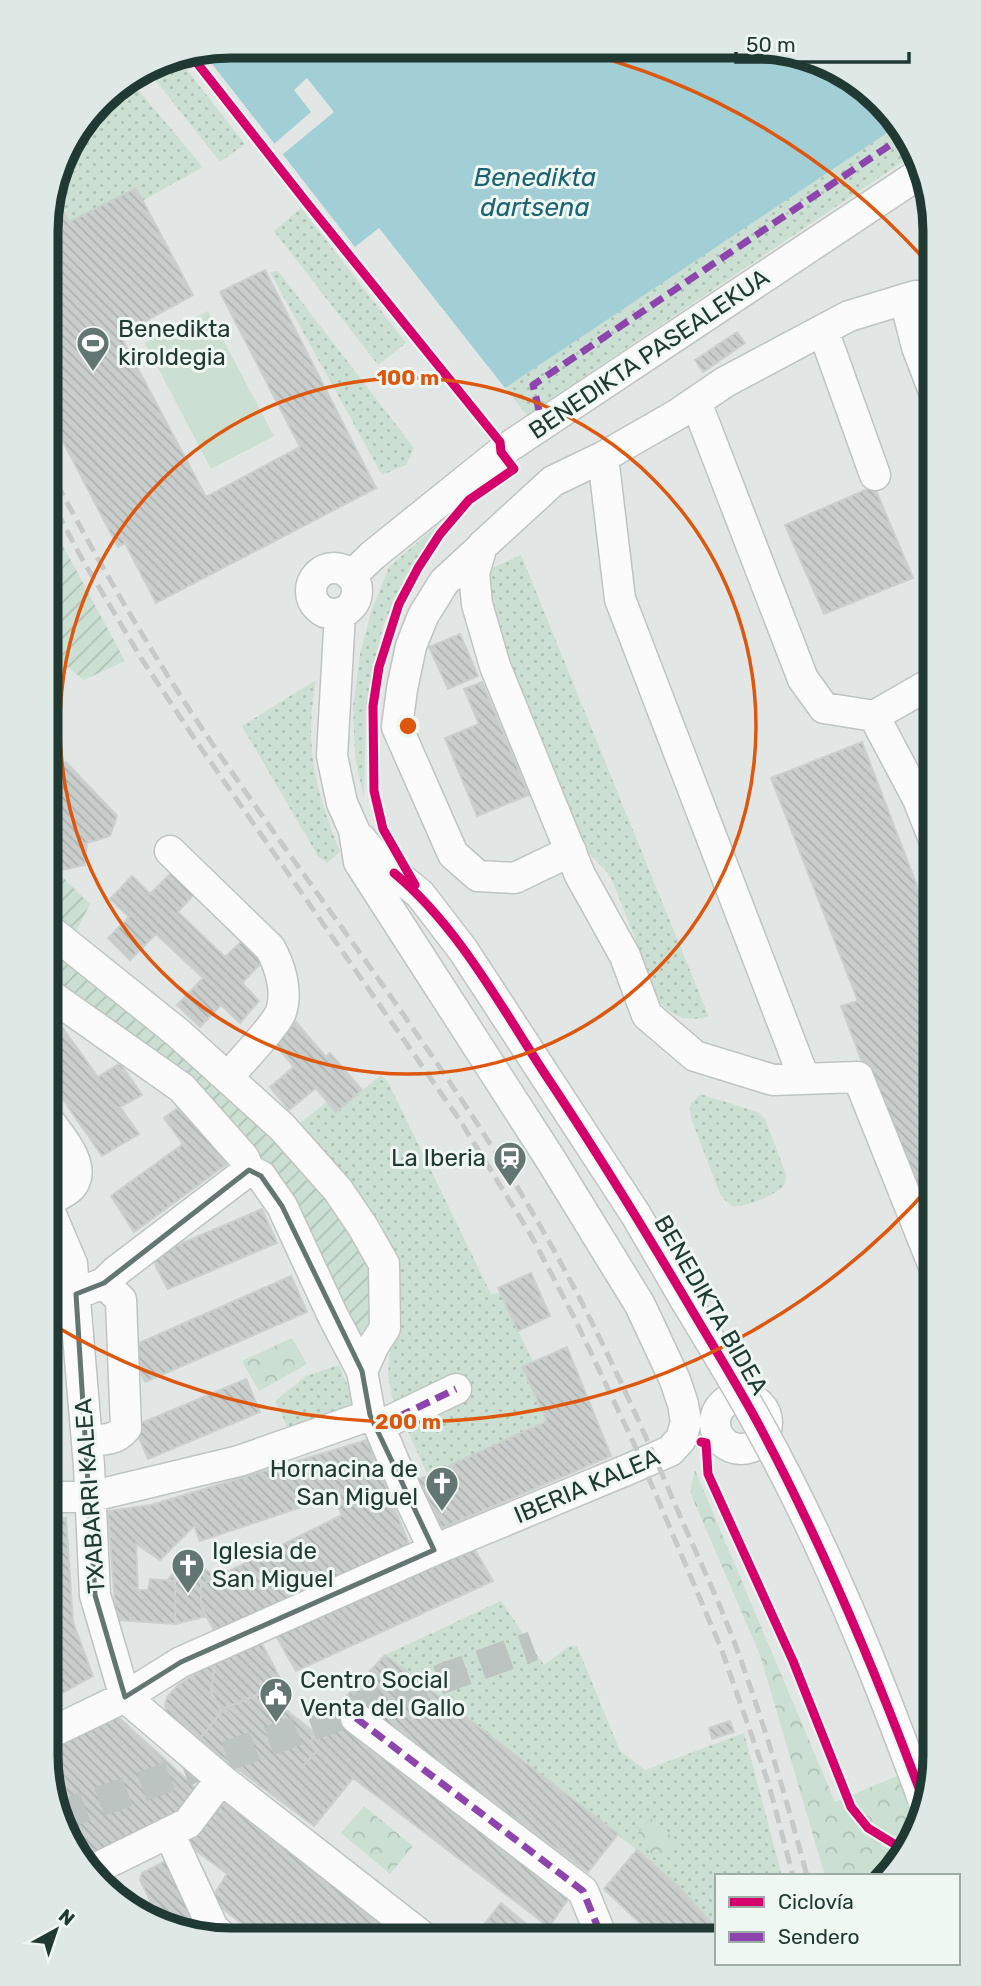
<svg xmlns="http://www.w3.org/2000/svg" width="981" height="1986" font-family="Rubik,sans-serif">
<defs>
<pattern id="grass-dots" width="8" height="8" patternUnits="userSpaceOnUse" patternTransform="scale(1.75)"><rect width="8" height="8" fill="#cbe0d2"/><path d="M2 2h.1M6 6h.1" fill="none" stroke="#aec1b5" stroke-width="1.8" stroke-linecap="round"/></pattern>
<pattern id="forest-crowns" width="20" height="18" patternUnits="userSpaceOnUse" patternTransform="scale(1.75)"><rect width="20" height="18" fill="#cbe0d2"/><path d="M2 6a3 3 0 1 1 6 0M12 15a3 3 0 1 1 6 0" fill="none" stroke="#aec1b5"/></pattern>
<pattern id="garden-furrows" width="10" height="10" patternUnits="userSpaceOnUse" patternTransform="scale(1.75)"><rect width="10" height="10" fill="#cbe0d2"/><path d="M-1 1l2-2M0 10L10 0M9 11l2-2" fill="none" stroke="#aec1b5"/></pattern>
<pattern id="building-back-hatch" width="6" height="6" patternUnits="userSpaceOnUse" patternTransform="scale(1.75)"><rect width="6" height="6" fill="#c9cecc"/><path d="M-1 5l2 2M0 0l6 6M5-1l2 2" fill="none" stroke="#acb2b0"/></pattern>
</defs>
<rect width="100%" height="100%" fill="#e2e7e5"/>
<path fill="url(#grass-dots)" d="M176,56L245,144L220,162L146,68L160,59Z
M129,79L203,167L142,201L135,189L69,222L52,190L65,149L108,92Z
M896,127L914,154L527,415L505,388Z
M301,208L406,343L378,365L274,231Z
M278,271L414,448L406,465L382,475L270,272Z
M446,518L410,570L383,626L366,712L364,799L355,756L353,707L360,654L371,612L389,567Z
M521,555L709,1017C685,1021 678,1019 660,1003L613,882L607,872L584,848L494,636L490,569Z
M316,680C304,749 315,788 340,852L327,863L318,856L242,726Z
M381,1075L388,1082L491,1294L500,1293L533,1362L522,1367L547,1421L428,1476L392,1397L388,1374L398,1267L381,1223L300,1123L328,1101L337,1111Z
M700,1094L758,1112L765,1119L786,1174C786,1178 786,1182 784,1185C779,1194 741,1209 732,1206C727,1203 723,1198 720,1194L691,1118L690,1105Z
M339,1365L356,1406L290,1432L275,1401L306,1376Z
M501,1601L544,1665L569,1646H577L620,1751L645,1770L744,1733L782,1876H717V1929L677,1885L637,1850L385,1655Z"/>
<path fill="url(#forest-crowns)" d="M292,1338L307,1364L259,1391L242,1361Z
M695,1470L835,1802L935,1760V1768L897,1868L887,1876H825L760,1655L690,1492Z
M364,1806L413,1846L390,1874L341,1833Z
M651,1818L678,1842L661,1864L635,1836Z"/>
<path fill="url(#garden-furrows)" d="M47,516L125,661L84,680L47,651Z
M46,861L90,904L65,954L289,1145L368,1255L376,1324L356,1355L258,1159L174,1075L46,975Z"/>
<path fill="#cbe0d2" d="M208,311L274,436L211,469L145,343Z"/>
<path fill="#a2ced6" d="M231,46L786,49L873,92L896,127L505,388L379,228L355,247L202,51Z"/>
<path fill="#e2e7e5" d="M307,78L334,112L282,155L274,144L311,112L294,90Z"/>
<path fill="url(#building-back-hatch)" stroke="#cbd0ce" stroke-width="2" d="M136,188L193,295L120,335L206,497L300,447L220,292L265,270L376,488L156,603L125,543L118,547L47,411V207L52,190L69,222Z
M737,332L745,343L703,372L695,360Z
M874,486L913,578L824,614L785,525Z
M460,634L478,676L448,689L429,647Z
M482,682L529,795L477,816L445,738L479,724L464,689Z
M862,742L935,933V1199L916,1206L841,1006L858,1001L771,778Z
M66,762L117,816L110,836L87,843L85,865L58,871L46,858V768Z
M173,871L196,892L178,912L225,957L244,939L264,960L242,983L259,1001L240,1023L221,1005L200,1027L177,1005L203,978L156,934L130,960L108,938L129,917L110,899L132,876L150,894Z
M46,1005L98,1077L120,1063L142,1095L120,1107L139,1134L102,1156L46,1075Z
M296,1022L326,1057L330,1053L362,1090L336,1112L316,1088L289,1110L270,1087L294,1067L273,1042Z
M185,1103L228,1163L134,1232L111,1196L183,1144L164,1118Z
M262,1209L277,1243L168,1289L156,1267L154,1255Z
M531,1273L550,1316L518,1331L498,1288Z
M291,1276L307,1312L145,1382L130,1347Z
M567,1347L611,1456L442,1528L418,1480L547,1421L522,1367Z
M246,1379L260,1412L148,1459L134,1426Z
M367,1440L410,1546L217,1636L201,1606V1585L342,1515L334,1496L200,1541L194,1526L160,1560L136,1544L138,1590H148L150,1579L175,1581V1624L116,1620L108,1511L151,1505Z
M66,1518L73,1622L93,1676L46,1702V1519Z
M472,1545L493,1581L296,1671L276,1636Z
M195,1562L216,1577L201,1585V1606L207,1616L175,1624V1581L168,1580L179,1566Z
M261,1642L283,1684L227,1707L303,1766L318,1750L311,1741L331,1714L571,1895L549,1927L353,1778L314,1826L199,1740L221,1712L211,1691L215,1661Z
M385,1655L618,1834L588,1872L347,1695Z
M215,1661L211,1691L221,1712L199,1740L168,1717L165,1706L167,1697L178,1685Z
M264,1692L316,1734L311,1741L318,1750L303,1766L227,1707Z
M115,1714L196,1788L172,1823L88,1864L55,1814L46,1746Z
M730,1721L734,1732L712,1739L709,1728Z
M216,1795L404,1939H261L211,1899L227,1874L178,1837Z
M637,1850L677,1885L709,1920L717,1929V1940H658L604,1889Z
M169,1859L206,1939L158,1917L140,1880L142,1873Z
M501,1903L546,1940H547H472Z"/>
<g fill="none" stroke-linecap="round" stroke-linejoin="round">
<path stroke="#bbc4c1" stroke-width="30" stroke-dasharray="30 15" stroke-linecap="butt" d="M57,1817L533,1646"/>
<defs>
<path id="minor" d="M905,300L917,347L935,394
M823,330L875,475
M696,402L803,679L824,708L874,716L918,799L935,842
M603,457L620,599L804,1078
M482,547L444,582L423,616L411,646L402,689L397,727L453,854L478,876L515,878L571,851
M311 591a23 23 0 1 1 46 0a23 23 0 1 1-46 0Z
M351,576L373,555L501,452L925,170
M874,716L935,681
M361,839L379,861L420,894L463,950L636,1215L686,1301
M170,851L270,948C280,966 288,991 281,1012C276,1025 239,1064 228,1077
M46,927L178,1033L282,1127L338,1190L363,1227L384,1264L385,1328L374,1345L362,1371L370,1415L379,1426L408,1495L434,1550
M46,992L182,1088L244,1158L249,1170L261,1176L282,1206L333,1316L362,1371
M46,1202C53,1198 65,1193 71,1187C89,1166 58,1134 46,1117
M46,1203L72,1264L89,1466L95,1595L125,1697L221,1779L427,1940
M935,1269L858,1077L773,1080L695,1056L647,1015L625,956L580,875L495,666L477,604L474,573L482,546L553,481L603,457L678,414L725,382L849,316L915,296H935
M76,1294L104,1283L115,1272L249,1170
M715 1423a26 26 0 1 1 52 0a26 26 0 1 1-52 0Z
M379,1426L456,1389
M87,1440C103,1440 115,1441 126,1428L121,1300L104,1283
M46,1497H89L239,1461L370,1415
M356,1718L583,1891L601,1935L610,1940
M46,1735L125,1697L181,1662L434,1550L629,1469L670,1451L681,1439L686,1422L683,1404L675,1380L640,1305L551,1160L359,862L354,830L342,803L332,756L340,613
M169,1833L213,1928L225,1939
M93,1870L188,1823L221,1779"/>
</defs>
<use href="#minor" stroke="#bfc4c2" stroke-width="33"/>
<use href="#minor" stroke="#fbfbfb" stroke-width="30"/>
<path stroke="#c6c9c8" stroke-width="5" stroke-dasharray="14 7" stroke-linecap="butt" d="M47,465C95,556 146,645 203,730C304,880 416,1023 511,1177C575,1280 627,1391 674,1502C694,1549 717,1596 735,1644C763,1720 786,1797 807,1876
M47,493L81,557L141,658L196,741L461,1122L532,1237L575,1319L636,1448L721,1648L769,1785L793,1876"/>
<defs>
<path id="minor-bridge" d="M686,1301C711,1342 736,1383 759,1425C825,1544 876,1671 923,1799"/>
</defs>
<use href="#minor-bridge" stroke="#bfc4c2" stroke-width="33" stroke-linecap="butt"/>
<use href="#minor-bridge" stroke="#fbfbfb" stroke-width="30"/>
<path stroke="#8e44ad" stroke-width="7" stroke-dasharray="14 7" stroke-linecap="butt" d="M539,410L533,385L902,137
M379,1426L456,1389
M356,1718L583,1891L601,1935L610,1940"/>
<defs>
<path id="cycleway" d="M190,54L307,203L500,442L501,452L514,469L469,500L440,534L418,568L399,604L379,667L373,706L374,791L383,829L415,885
M394,873C458,926 500,1005 545,1074C597,1152 646,1232 693,1312C716,1351 740,1389 761,1429C824,1548 876,1672 923,1799
M701,1442L706,1443L708,1474L793,1661L851,1807L868,1828L904,1850"/>
</defs>
<use href="#cycleway" stroke="#eff7f3" stroke-width="13"/>
<use href="#cycleway" stroke="#d6006c" stroke-width="9"/>
</g>
<path fill="none" stroke="#647671" stroke-width="5" stroke-linejoin="round" d="M249,1170L261,1176L282,1206L362,1371L370,1415L434,1550L181,1662L125,1697L95,1595L76,1294L104,1283Z"/>
<g fill="none" stroke="#de570e" stroke-width="3.5">
<circle cx="408" cy="726" r="348"/>
<path d="M933 1183A696 696 0 0 1 50 1323M103 100A696 696 0 0 1 257 46M565 48A696 696 0 0 1 933 269"/>
</g>
<defs>
<symbol id="stadium-pin" viewBox="-11 -11 22 30"><path d="M0 17L-7.5 6A9.5 9.5 0 1 1 7.5 6Z" fill="#647671" stroke="#eff7f3"/><path d="M0-5a6.5 5 0 1 0 0 10a6.5 5 0 1 0 0-10ZM-3.5-1.8h7v3.6h-7Z" fill="#fff"/></symbol>
<symbol id="station-pin" viewBox="-11 -11 22 30"><path d="M0 17L-7.5 6A9.5 9.5 0 1 1 7.5 6Z" fill="#647671" stroke="#eff7f3"/><path d="M-3-6H3Q5-6 5-4V2Q5 4 3 4L4.5 6H3L1.5 4h-3L-3 6H-4.5L-3 4Q-5 4-5 2V-4Q-5-6-3-6ZM-3.5-4v3h7v-3ZM-3.5 1v1.5H-2V1ZM2 1v1.5H3.5V1Z" fill="#fff"/></symbol>
<symbol id="church-pin" viewBox="-11 -11 22 30"><path d="M0 17L-7.5 6A9.5 9.5 0 1 1 7.5 6Z" fill="#647671" stroke="#eff7f3"/><path d="M-1.2-6h2.4v3.5h3.3v2.4h-3.3V6h-2.4V-.1h-3.3v-2.4h3.3Z" fill="#fff"/></symbol>
<symbol id="civic-pin" viewBox="-11 -11 22 30"><path d="M0 17L-7.5 6A9.5 9.5 0 1 1 7.5 6Z" fill="#647671" stroke="#eff7f3"/><path d="M-.6-6.5H3V-4.5H.6V-3L4-1V1h2V6H-6V1h2V-1L-.6-3ZM-1.2 2.5V6h2.4V2.5Z" fill="#fff"/></symbol>
</defs>
<g fill-rule="evenodd">
<use href="#stadium-pin" x="74" y="324" width="38" height="52"/>
<use href="#station-pin" x="491" y="1139" width="38" height="52"/>
<use href="#church-pin" x="423" y="1464" width="38" height="52"/>
<use href="#church-pin" x="169" y="1546" width="38" height="52"/>
<use href="#civic-pin" x="257" y="1675" width="38" height="52"/>
</g>
<g text-anchor="middle" stroke-width="6" stroke-linejoin="round" paint-order="stroke">
<g font-size="24" fill="#203933" stroke="#eff7f3" text-anchor="start">
<text x="118" y="337">Benedikta<tspan x="118" dy="28">kiroldegia</tspan></text>
<text x="486" y="1166" text-anchor="end">La Iberia</text>
<text x="418" y="1477" text-anchor="end">Hornacina de<tspan x="418" dy="28">San Miguel</tspan></text>
<text x="212" y="1559">Iglesia de<tspan x="212" dy="28">San Miguel</tspan></text>
<text x="300" y="1688">Centro Social<tspan x="300" dy="28">Venta del Gallo</tspan></text>
</g>
<g font-size="24" fill="#203933" stroke="#eff7f3">
<text transform="translate(649 354) rotate(-34)" y="8">BENEDIKTA PASEALEKUA</text>
<text transform="translate(711 1305) rotate(60)" y="8">BENEDIKTA BIDEA</text>
<text transform="translate(587 1486) rotate(-23)" y="8">IBERIA KALEA</text>
<text transform="translate(90 1496) rotate(-94)" y="8">TXABARRI KALEA</text>
</g>
<g font-size="26" font-style="italic" fill="#1c6474" stroke="#eff7f3">
<text x="535" y="186">Benedikta<tspan x="535" dy="30">dartsena</tspan></text>
</g>
</g>
<path d="M0 0H981V1986H0ZM231 58H750A173 173 0 0 1 923 231V1755A173 173 0 0 1 750 1928H231A173 173 0 0 1 58 1755V231A173 173 0 0 1 231 58Z" fill="#dee8e4" fill-rule="evenodd"/>
<path fill="none" stroke="#203933" stroke-width="9" d="M231 58H750A173 173 0 0 1 923 231V1755A173 173 0 0 1 750 1928H231A173 173 0 0 1 58 1755V231A173 173 0 0 1 231 58Z"/>
<circle cx="408" cy="726" r="10" fill="#de570e" stroke="#eff7f3" stroke-width="3.5"/>
<g font-size="21" text-anchor="middle" font-weight="bold" fill="#de570e" stroke="#eff7f3" stroke-width="6" stroke-linejoin="round" paint-order="stroke">
<text x="408" y="385">100 m</text>
<text x="408" y="1429">200 m</text>
</g>
<rect x="715" y="1874" width="245" height="91" fill="#eff7f3" stroke="#9caba6" stroke-width="2"/>
<rect x="729" y="1897" width="35" height="10" fill="#d6006c" stroke="#9caba6" stroke-width="2"/>
<text x="778" y="1909" font-size="21" fill="#203933">Ciclovía</text>
<rect x="729" y="1932" width="35" height="10" fill="#8e44ad" stroke="#9caba6" stroke-width="2"/>
<text x="778" y="1944" font-size="21" fill="#203933">Sendero</text>
<g transform="translate(56 1930) rotate(40)" stroke="#eff7f3" stroke-width="5" paint-order="stroke">
<path d="M0-5L12 26L0 18L-12 26Z" fill="#203933"/>
<text y="-10" font-size="19" font-weight="bold" text-anchor="middle" fill="#203933">N</text>
</g>
<path d="M736 52v10h173v-10" fill="none" stroke="#203933" stroke-width="3.5"/>
<text x="746" y="52" font-size="21" fill="#203933" stroke="#eff7f3" stroke-width="5" paint-order="stroke">50 m</text>
</svg>
